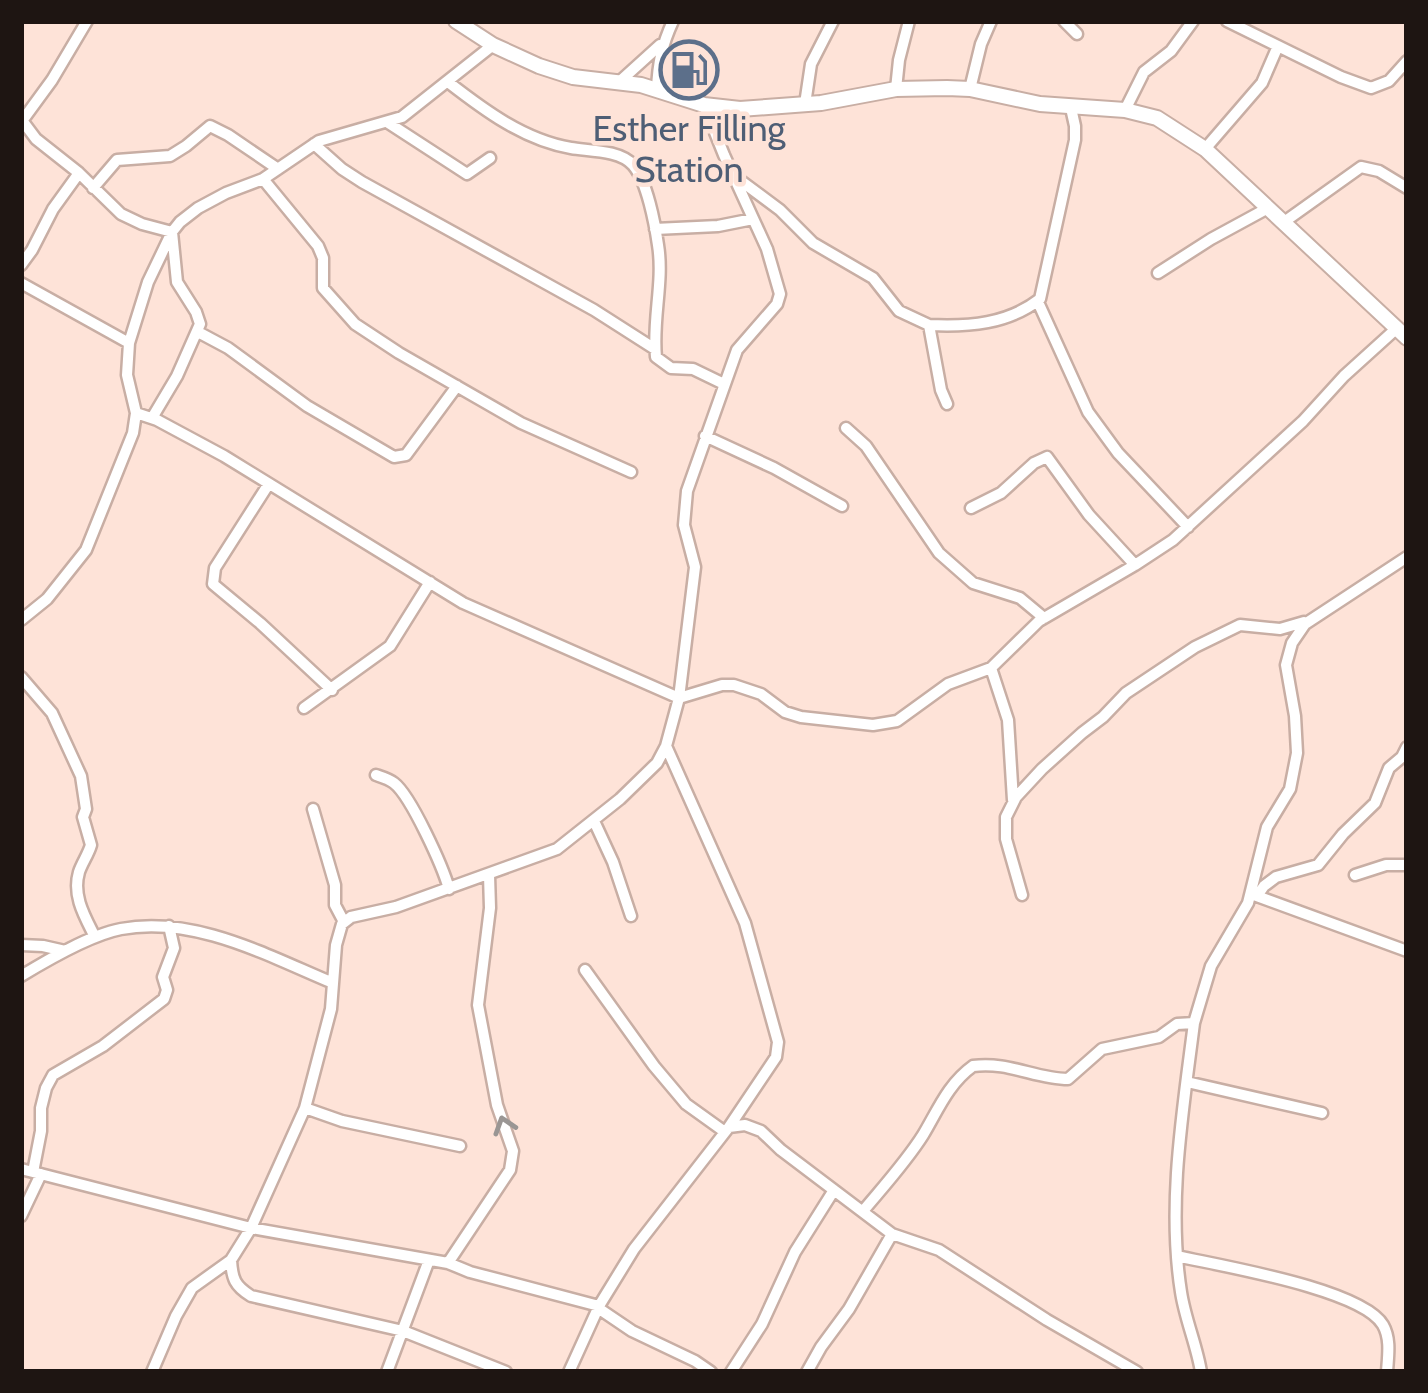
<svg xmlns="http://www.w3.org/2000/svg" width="1428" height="1393" font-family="Cabin,sans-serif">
<rect width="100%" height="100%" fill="#fee3d8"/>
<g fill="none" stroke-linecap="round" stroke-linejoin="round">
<defs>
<path id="minor" d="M1064,21L1077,34
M1227,21L1341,77L1371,88L1389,81L1407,61
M448,82C484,110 524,140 571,148C589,151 620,150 633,165C647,181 655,224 658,245C664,282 652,320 656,357L671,368L693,369L724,384
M618,83L660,45
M896,89L899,60L909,21
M970,89L981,44L991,21
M657,90C658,63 662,45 673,21
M805,104L811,64L833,21
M1125,110L1144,72L1171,51L1193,21
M21,119L36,139L79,173L121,214L142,224L172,232L177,282L196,312L200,324L177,376L152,418
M22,121L52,80L87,21
M387,122L467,174L490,158
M314,144L342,169L362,182L594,310L655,349
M1205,149L1262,83L1278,46
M737,178L780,210L813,243L873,278L899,311L929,325L941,390L947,404
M263,179L318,246L323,258V288L355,324L399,353L521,423L631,472
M93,188L117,160L170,156L186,146L210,126L228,135L278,169
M1284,222L1361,167L1379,171L1407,188
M655,229L718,226L753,219
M21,265L32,250L53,209L79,173
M1158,273L1211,239L1268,208
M21,283L129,343
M1038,302L1088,412L1118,453L1188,527
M929,325C969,327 1008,324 1040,299L1075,140V126L1071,108
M198,332L228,348L307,406L394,457L406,455L457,386
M136,413L157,420L224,456L463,603L679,698L722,685H734L761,694L785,712L801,717L873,725L897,721L948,684L991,668L1039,621L1135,565L1173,540L1303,421L1344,376L1397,328
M846,428L866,446L939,553L973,583L1020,598L1044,618
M705,436L774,468L842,506
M268,485L215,568L213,584L260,623L332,690
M971,508L1001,493L1034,463L1047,457L1089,515L1135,565
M21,620L47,599L86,550L133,433L136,413L127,375L129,343L148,282L172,232L180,222L198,208L226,193L263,179L319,141L402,117L493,45
M991,668L1008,720L1013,800
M21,677L52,713L81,776L86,809L83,817L91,845C88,855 82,863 79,872C72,896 85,917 95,937
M304,708L390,646L430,582
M666,746L745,923L778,1042L776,1057L729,1127
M376,775C382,777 389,779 394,783C411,796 443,867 449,889
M313,809L335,885V905L344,922
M594,821L613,862L631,916
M1355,875L1386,865H1407
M1022,895L1006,839V817L1016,797L1042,769L1082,733L1103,717L1126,693L1195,647L1240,625L1280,629L1304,622
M1254,895L1407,951
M1257,896L1264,886L1276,877L1318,865L1343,834L1375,803L1389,768L1402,757L1407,747
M21,945L43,946L65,951
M585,970L654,1066L686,1104L725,1132
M21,976C49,959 90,935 121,929C194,915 268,956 333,983
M1187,1082L1322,1113
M305,1108L342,1121L460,1146
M21,1169L251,1228L448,1263L470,1272L599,1306
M33,1172L41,1131V1108L46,1088L53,1075L103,1046L164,999L167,990L163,977L174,948L169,926
M863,1211C883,1187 906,1162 923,1135C938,1110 948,1084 973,1066C1008,1061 1036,1079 1068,1079L1102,1049L1159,1037L1177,1024L1194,1023
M21,1216L41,1174
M1177,1256C1221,1266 1362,1289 1383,1325C1391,1339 1388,1356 1387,1372
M231,1260C232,1279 235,1286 251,1296L403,1331L506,1372
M448,1263L510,1170L513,1151L497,1105L478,1005L490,908L489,875
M598,1308L632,1331L695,1361L711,1372
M152,1372L176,1316L192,1288L231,1260L251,1228L305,1108L331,1009L336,945L342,924L351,917L396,907L557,849L620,799L657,763L666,746L679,698L695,567L684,525L687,491L737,350L777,304L780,294L767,249L724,155L704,105
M387,1372L429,1260
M569,1372L599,1306L634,1249L729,1127L745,1125L761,1131L781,1150L892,1234L939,1250L1047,1320L1137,1372
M731,1372L762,1324L795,1252L834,1190
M807,1372L821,1347L849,1309L892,1234
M1201,1372C1197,1346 1185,1319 1181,1292C1167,1204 1183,1110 1194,1023L1211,966L1248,903L1267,827L1290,789L1297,753L1295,716L1286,665L1292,643L1305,624L1407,557"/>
<path id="tertiary" d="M456,21L493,45L539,66L573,77L641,85L704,105L740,109L821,103L896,89L947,88L970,89L1040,104L1125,110L1157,118L1205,149L1407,338"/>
</defs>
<use href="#minor" stroke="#c8aea4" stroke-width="15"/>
<use href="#tertiary" stroke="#c8aea4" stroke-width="18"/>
<use href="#minor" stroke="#fff" stroke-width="10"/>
<use href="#tertiary" stroke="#fff" stroke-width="14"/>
</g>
<defs><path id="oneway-chevron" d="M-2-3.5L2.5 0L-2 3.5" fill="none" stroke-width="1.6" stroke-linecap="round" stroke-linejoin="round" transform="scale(3)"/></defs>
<use stroke="#9a9694" href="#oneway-chevron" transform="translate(504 1125) rotate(-108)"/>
<defs>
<symbol id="fuel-ring" viewBox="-11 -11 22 22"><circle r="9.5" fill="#fee3d8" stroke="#5c6f8a" stroke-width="1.5"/><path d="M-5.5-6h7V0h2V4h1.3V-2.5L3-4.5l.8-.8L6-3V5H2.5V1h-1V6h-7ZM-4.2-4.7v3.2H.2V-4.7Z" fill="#5c6f8a"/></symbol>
</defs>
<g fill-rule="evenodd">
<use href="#fuel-ring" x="656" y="37" width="66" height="66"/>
</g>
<g text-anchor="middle" stroke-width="9" stroke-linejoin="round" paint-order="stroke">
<g font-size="36" fill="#4e5e75" stroke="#fee3d8">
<text x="689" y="141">Esther Filling<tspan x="689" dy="41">Station</tspan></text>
</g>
</g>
<rect width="1428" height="1393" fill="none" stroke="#1e1512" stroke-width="48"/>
</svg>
